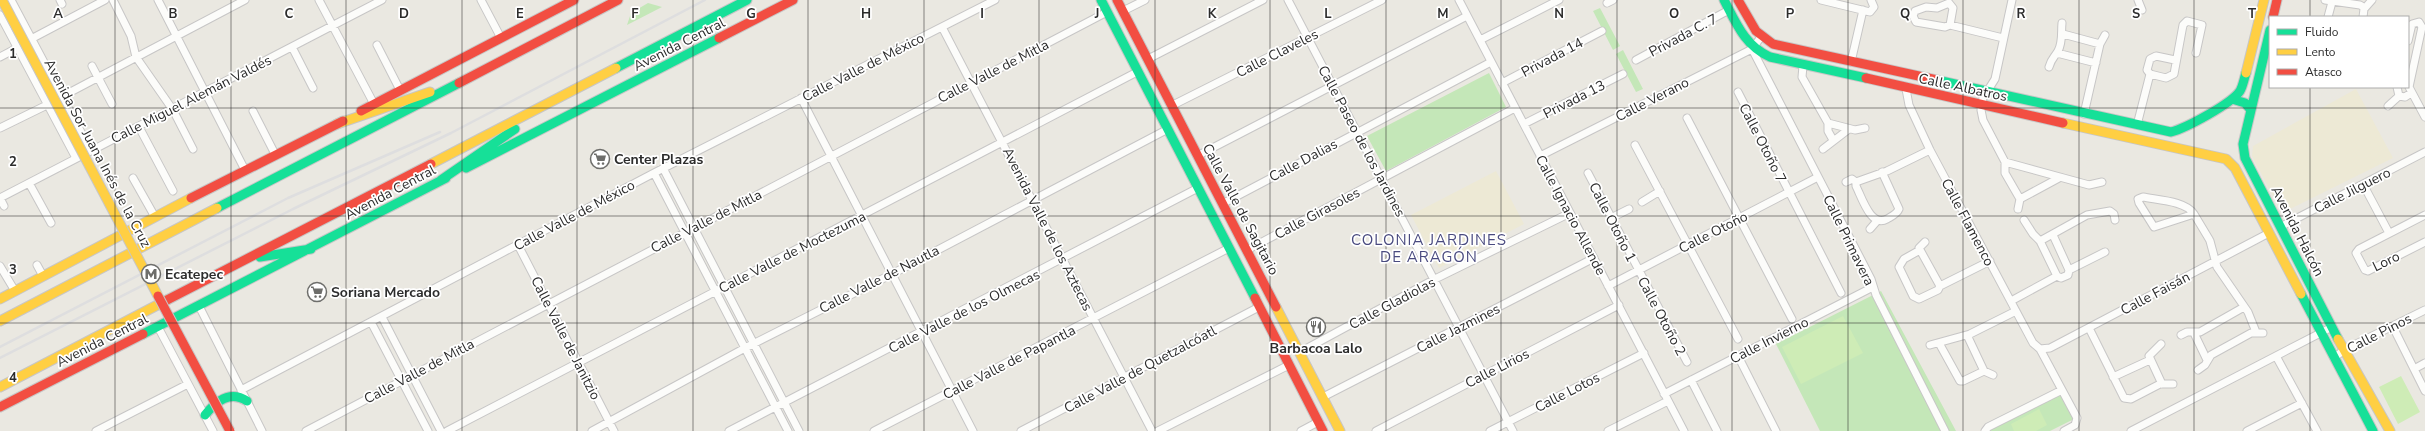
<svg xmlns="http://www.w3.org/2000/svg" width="2425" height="431" font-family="'Nunito Sans',sans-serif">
<rect width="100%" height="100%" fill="#eae8e1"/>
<path fill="#ede9d5" d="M2356,89L2393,158L2282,213L2252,156L2253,146Z
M1496,171L1524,224L1439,268L1411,215Z"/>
<path fill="#c4e7b8" d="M648,3L662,7L627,25L631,13Z
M1600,8L1620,46L1613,50L1593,11Z
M1623,50L1643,89L1636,92L1616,54Z
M1489,73L1506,107L1386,171L1367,136Z
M1881,291L1956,431H1820L1776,344Z
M2059,391L2074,419L2050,431H1988L1987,429Z"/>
<path fill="#ceecb6" d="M1843,316L1863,353L1801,384L1782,347Z
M2401,376L2420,412L2398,424L2379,387Z
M2039,409L2047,425L2036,431H2014L2011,424Z"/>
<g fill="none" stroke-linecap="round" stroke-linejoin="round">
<defs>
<path id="street" d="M11,0L91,151
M60,0L62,4
M113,0L131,36L136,57L173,110L193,149
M158,0L245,170
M319,0L374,104
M481,0L501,38
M1288,0L1513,431
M1459,0L1684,431
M1821,0L1870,12L1874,7L1871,0
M2012,0L1995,79L1983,98L1981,110L1983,120L2005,162V173L2020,199L2018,209
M2138,0L2142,10
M2325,0L2360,5L2365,8
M1607,3L1613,0
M1123,11L1145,0
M0,15L76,158
M2328,17L2332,2
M2363,17L2364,9L2372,0
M1950,25L1953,8L1949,3L1937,8L1926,7L1915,11L1913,16L1916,22L1945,27L1950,25L2003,38
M942,27L1152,431
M2063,34L2100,44
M31,39L105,0
M1480,40L1559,0
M2408,41L2412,24L2419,22L2422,27L2409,87L2425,117
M377,45L400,90
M292,47L313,88
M1752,49L1871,279L1876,295L1945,431
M2057,53L2096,63
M0,57L17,48
M1148,59L1263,0
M1636,60L1729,10
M1851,62L1863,10
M92,66L112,104
M1803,66L1802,77L1828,123V131L1833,140
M2049,67C2052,57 2054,58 2058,51C2063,42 2061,32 2062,23
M2150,74L2166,78L2174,74L2183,25L2187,21L2202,25L2196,53
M1502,83L1602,31
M2397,87L2399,96
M1906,89L1909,105L1930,150L2033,343L2040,349
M1738,92L1841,293
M61,97L245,0
M801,98L973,431
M1171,106L1382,0
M2388,106L2399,96L2405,97L2411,93
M253,111L275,154
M2084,114L2100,44L2105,35
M1687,118L1792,319
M1828,123L1855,130L1865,128
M1524,124L1623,74
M2137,125L2150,74L2147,70L2150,59L2156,56L2175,60
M139,127L173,191
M0,128L47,105
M1635,145L1738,339
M1823,149L1849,129
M1197,156L1467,16
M1540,156L1752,49L1761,37
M2005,162L2089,185L2102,182
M663,168L799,431
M654,173L788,431
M1588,173L1687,362
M133,178L155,217
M1846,182L1852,179L1856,182V186C1862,198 1871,228 1887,219C1892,216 1897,214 1899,209L1882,172
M1856,182L1887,171L1930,150
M29,183L51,223
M2363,184L2389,233
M0,198L382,0
M0,198L4,206
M2020,199L2059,178
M1642,202L1660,191
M1222,204L1491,62
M2194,214L2154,227L2139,203L2138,199L2143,197C2158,200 2186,201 2194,214L2209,239L2210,241L2217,267L2248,312L2256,332
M2425,215L2359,249L2356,253L2365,270L2368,271L2425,242
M1611,218L1629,209
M2024,220L2033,234L2040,241L2057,276L2061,278L2068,275L2069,270L2053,235
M2280,227L2425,152
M1870,229L1877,221
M2040,241L2087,215L2110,211L2114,214L2115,220
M1925,242L1919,248L1940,286
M518,245L614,431
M1247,250L1515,108
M1920,250L1904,259L1899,267L1913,296L1919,299L1938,290L1940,286L1990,261
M37,265L43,276
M0,266L15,291
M2069,270L2105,252
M1608,286L1818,177
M2011,301L2057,276
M199,306L262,431
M382,317L441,431
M371,322L428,431
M158,327L213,431
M2393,327L2425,391
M2089,328L2124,398L2131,399L2160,384H2173
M2194,333L2207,360
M1967,335L1984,371L1993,375
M2181,335L2187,332H2200L2244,307
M1939,343L1960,381H1963L1984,371
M2161,344L2149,356L2162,384
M1930,345L1970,334L2016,311
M2040,349L2050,348L2269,233
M2040,349L2077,418L2075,425L2064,431
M1300,352L1435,279L1570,213
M1738,356L1776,431
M2276,356L2317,431
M2334,358L2344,350L2425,310
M2414,369L2425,363
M2198,370L2205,365L2211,355L2251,333H2263
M2113,377L2150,360
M1691,380L1717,431
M241,390L654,173L995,0
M1664,394L1873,287
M1323,397L1594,258
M96,431L188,384
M306,431L1107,12
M447,431L1137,72
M592,431L745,348L892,274L1168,129
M729,431L1198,188
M874,431L1229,248
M1021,431L1259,307
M1158,431L1289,365
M1301,431L1318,422
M1376,431L1619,305
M1490,431L1644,353
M1608,431L1668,401
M1985,431L1988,427L2060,391
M2131,431L2332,327
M2247,431L2302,403"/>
<path id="fast" d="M1101,0L1255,298
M1724,0C1736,23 1745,46 1770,57L1866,78
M2270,30L2243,144L2245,158L2338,339
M616,68L747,0
M1937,80L2171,132C2186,128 2231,104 2240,91C2243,86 2244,79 2246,73
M2232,99L2245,103L2251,110
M466,168L719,38
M441,180L515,129
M217,208L459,83
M260,257L311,249
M2301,294L2373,431
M143,334L446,178
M205,415C216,401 230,390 247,401"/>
<path id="slow" d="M2246,73L2264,0
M2063,123L2226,159L2235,168L2301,294
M337,124L430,92
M431,164L616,68
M0,299L191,198
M1276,307L1340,431
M0,321L217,208
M2338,339L2390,431
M0,387L167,300"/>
<path id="jam" d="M1117,0L1276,307
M1738,0L1756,31L1773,44L1937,80
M2273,17L2277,0
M719,38L793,0
M1866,78L2063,123
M459,83L618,0
M361,111L574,0
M191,198L343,121
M1255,298L1323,431
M167,300L431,164
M0,407L143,334"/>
</defs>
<use href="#street" stroke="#c7c6c6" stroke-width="9"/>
<use href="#fast" stroke="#c7c6c6" stroke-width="11"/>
<use href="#slow" stroke="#c7c6c6" stroke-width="11"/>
<use href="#jam" stroke="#c7c6c6" stroke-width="11"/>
<use href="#street" stroke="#fcfcfa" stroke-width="7"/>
<use href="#fast" stroke="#16e098" stroke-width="9"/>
<use href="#slow" stroke="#ffcf43" stroke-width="9"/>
<use href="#jam" stroke="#f24e42" stroke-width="9"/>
<path stroke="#dededf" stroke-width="2.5" d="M0,347L288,198L440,132
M0,358L293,209L451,133L705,0"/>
<defs>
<path id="slow-bridge" d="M2,0L158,296"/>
<path id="jam-bridge" d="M158,296L230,431"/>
</defs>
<use href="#slow-bridge" stroke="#c7c6c6" stroke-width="11" stroke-linecap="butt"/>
<use href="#jam-bridge" stroke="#c7c6c6" stroke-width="11" stroke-linecap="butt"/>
<use href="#slow-bridge" stroke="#ffcf43" stroke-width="9"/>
<use href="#jam-bridge" stroke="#f24e42" stroke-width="9"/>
</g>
<path fill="none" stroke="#2c2c2c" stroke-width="1" stroke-opacity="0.55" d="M115,0V431M231,0V431M346,0V431M462,0V431M577,0V431M693,0V431M808,0V431M924,0V431M1039,0V431M1155,0V431M1270,0V431M1386,0V431M1501,0V431M1617,0V431M1732,0V431M1848,0V431M1963,0V431M2079,0V431M2194,0V431M2310,0V17M2310,87V431M0,108H2425M0,216H2425M0,323H2425"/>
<defs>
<symbol id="supermarket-ring" viewBox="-11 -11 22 22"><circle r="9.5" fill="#fff" stroke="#6e6e6b" stroke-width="1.5"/><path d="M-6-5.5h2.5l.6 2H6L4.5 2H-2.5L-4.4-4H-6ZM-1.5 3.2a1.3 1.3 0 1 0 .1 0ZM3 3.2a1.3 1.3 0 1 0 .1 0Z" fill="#6e6e6b"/></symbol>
<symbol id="metro-ring" viewBox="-11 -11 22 22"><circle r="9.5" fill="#fff" stroke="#6e6e6b" stroke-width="1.5"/><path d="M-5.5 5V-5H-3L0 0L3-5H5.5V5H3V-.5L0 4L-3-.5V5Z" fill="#6e6e6b"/></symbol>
<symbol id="restaurant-ring" viewBox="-11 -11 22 22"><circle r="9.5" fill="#fff" stroke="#6e6e6b" stroke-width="1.5"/><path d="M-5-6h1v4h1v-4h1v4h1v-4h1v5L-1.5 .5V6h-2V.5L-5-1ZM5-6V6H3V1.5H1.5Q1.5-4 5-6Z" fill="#6e6e6b"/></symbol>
</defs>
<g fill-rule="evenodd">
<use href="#supermarket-ring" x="589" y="148" width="22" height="22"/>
<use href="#metro-ring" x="140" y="263" width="22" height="22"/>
<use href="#supermarket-ring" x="306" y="281" width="22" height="22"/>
<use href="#restaurant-ring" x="1305" y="316" width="22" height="22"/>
</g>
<g text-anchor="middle" stroke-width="3.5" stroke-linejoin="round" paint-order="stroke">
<g font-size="14" fill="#2c2c2c" stroke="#fff">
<text transform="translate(1683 35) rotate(-28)" y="5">Privada C. 7</text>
<text transform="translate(679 44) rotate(-27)" y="5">Avenida Central</text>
<text transform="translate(1277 53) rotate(-27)" y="5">Calle Claveles</text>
<text transform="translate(1552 57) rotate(-28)" y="5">Privada 14</text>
<text transform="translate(863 67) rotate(-27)" y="5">Calle Valle de México</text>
<text transform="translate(993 71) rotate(-27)" y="5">Calle Valle de Mitla</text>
<text transform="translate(1963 87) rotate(12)" y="5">Calle Albatros</text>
<text transform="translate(191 99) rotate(-27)" y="5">Calle Miguel Alemán Valdés</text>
<text transform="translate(1574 99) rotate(-27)" y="5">Privada 13</text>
<text transform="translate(1652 99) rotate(-27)" y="5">Calle Verano</text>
<text transform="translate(1362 141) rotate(62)" y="5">Calle Paseo de los Jardines</text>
<text transform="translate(1763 143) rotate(63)" y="5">Calle Otoño 7</text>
<text transform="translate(98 153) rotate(62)" y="5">Avenida Sor Juana Inés de la Cruz</text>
<text transform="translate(1303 160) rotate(-28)" y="5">Calle Dalias</text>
<text transform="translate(2352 190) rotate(-27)" y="5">Calle Jilguero</text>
<text transform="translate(390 192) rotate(-28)" y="5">Avenida Central</text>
<text transform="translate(1241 209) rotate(62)" y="5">Calle Valle de Sagitario</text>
<text transform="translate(1317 213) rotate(-28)" y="5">Calle Girasoles</text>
<text transform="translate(574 215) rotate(-28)" y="5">Calle Valle de México</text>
<text transform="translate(1571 215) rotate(62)" y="5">Calle Ignacio Allende</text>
<text transform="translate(706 221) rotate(-27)" y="5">Calle Valle de Mitla</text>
<text transform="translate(1613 222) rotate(63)" y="5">Calle Otoño 1</text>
<text transform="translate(1968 222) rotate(62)" y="5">Calle Flamenco</text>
<text transform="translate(1048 229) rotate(63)" y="5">Avenida Valle de los Aztecas</text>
<text transform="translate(2298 231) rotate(63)" y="5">Avenida Halcón</text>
<text transform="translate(1713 232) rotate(-27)" y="5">Calle Otoño</text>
<text transform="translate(1849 240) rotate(64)" y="5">Calle Primavera</text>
<text transform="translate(792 252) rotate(-27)" y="5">Calle Valle de Moctezuma</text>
<text transform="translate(2386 261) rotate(-26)" y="5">Loro</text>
<text transform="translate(879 279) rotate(-27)" y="5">Calle Valle de Nautla</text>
<text transform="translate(2155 293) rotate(-28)" y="5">Calle Faisán</text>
<text transform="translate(1392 303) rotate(-28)" y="5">Calle Gladiolas</text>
<text transform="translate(964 311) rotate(-27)" y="5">Calle Valle de los Olmecas</text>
<text transform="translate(1662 316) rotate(62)" y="5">Calle Otoño 2</text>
<text transform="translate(1458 328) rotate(-27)" y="5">Calle Jazmines</text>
<text transform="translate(2379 333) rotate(-27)" y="5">Calle Pinos</text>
<text transform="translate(566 338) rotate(63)" y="5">Calle Valle de Janitzio</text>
<text transform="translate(102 340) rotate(-27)" y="5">Avenida Central</text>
<text transform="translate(1769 340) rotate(-27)" y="5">Calle Invierno</text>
<text transform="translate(1009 362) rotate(-27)" y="5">Calle Valle de Papantla</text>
<text transform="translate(1497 368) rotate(-27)" y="5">Calle Lirios</text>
<text transform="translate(1140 369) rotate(-28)" y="5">Calle Valle de Quetzalcóatl</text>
<text transform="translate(419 371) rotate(-28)" y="5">Calle Valle de Mitla</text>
<text transform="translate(1567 392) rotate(-27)" y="5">Calle Lotos</text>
</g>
<g font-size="14" font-weight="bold" fill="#2c2c2c" stroke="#fff" text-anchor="start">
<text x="614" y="164">Center Plazas</text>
<text x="165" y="279">Ecatepec</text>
<text x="331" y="297">Soriana Mercado</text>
<text x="1316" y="353" text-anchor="middle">Barbacoa Lalo</text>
</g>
<g font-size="15" letter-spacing="1" fill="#494a7f" stroke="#fff">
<text x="1429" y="245">COLONIA JARDINES<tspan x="1429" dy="17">DE ARAGÓN</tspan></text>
</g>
</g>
<g font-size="13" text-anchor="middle" font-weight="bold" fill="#2c2c2c" stroke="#fff" stroke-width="3.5" stroke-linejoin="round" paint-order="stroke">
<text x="58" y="18">A</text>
<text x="173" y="18">B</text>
<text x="289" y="18">C</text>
<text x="404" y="18">D</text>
<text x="520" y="18">E</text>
<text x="635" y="18">F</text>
<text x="751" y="18">G</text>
<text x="866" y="18">H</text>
<text x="982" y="18">I</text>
<text x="1097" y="18">J</text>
<text x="1212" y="18">K</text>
<text x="1328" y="18">L</text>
<text x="1443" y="18">M</text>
<text x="1559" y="18">N</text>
<text x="1674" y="18">O</text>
<text x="1790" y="18">P</text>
<text x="1905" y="18">Q</text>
<text x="2021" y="18">R</text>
<text x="2136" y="18">S</text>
<text x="2252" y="18">T</text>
<text x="13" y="58">1</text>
<text x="13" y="166">2</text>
<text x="13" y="274">3</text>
<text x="13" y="382">4</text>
</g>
<rect x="2269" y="16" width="140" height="72" fill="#ffffff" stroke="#ababab"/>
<rect x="2277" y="29" width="20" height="6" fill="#16e098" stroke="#ababab"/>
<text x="2305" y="36" font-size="12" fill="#2c2c2c">Fluido</text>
<rect x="2277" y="49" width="20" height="6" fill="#ffcf43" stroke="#ababab"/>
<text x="2305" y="56" font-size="12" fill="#2c2c2c">Lento</text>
<rect x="2277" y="69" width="20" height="6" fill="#f24e42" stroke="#ababab"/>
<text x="2305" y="76" font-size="12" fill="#2c2c2c">Atasco</text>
</svg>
